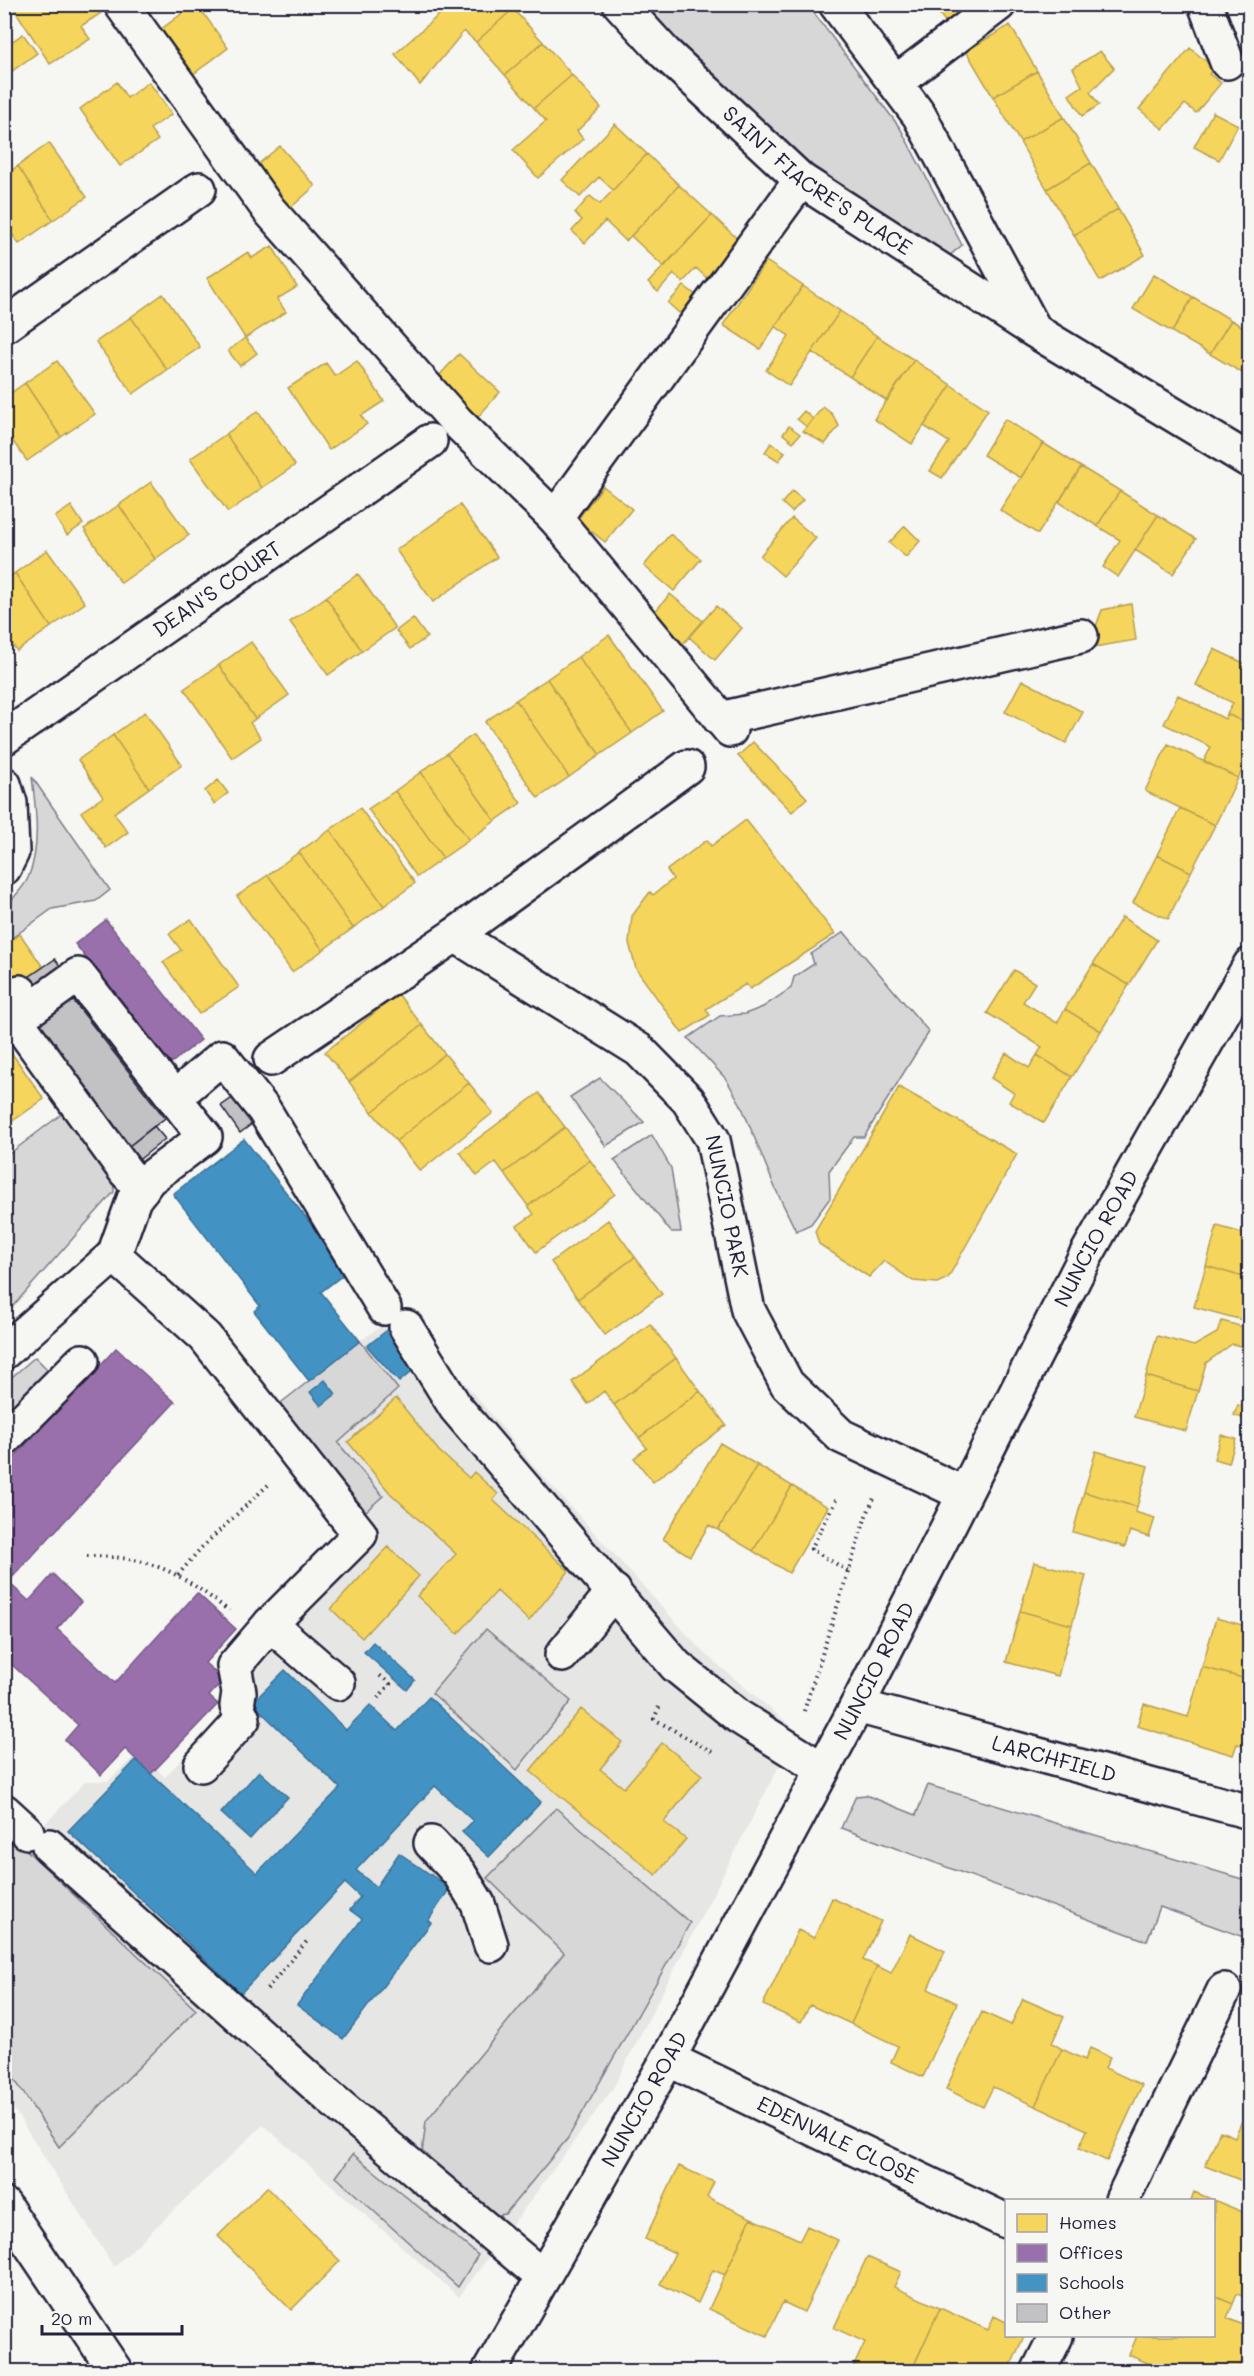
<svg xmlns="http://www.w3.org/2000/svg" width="1254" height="2376" font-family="Mali,sans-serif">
<rect width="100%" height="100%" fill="#f6f6f2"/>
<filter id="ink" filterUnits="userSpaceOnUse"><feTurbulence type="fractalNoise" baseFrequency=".0167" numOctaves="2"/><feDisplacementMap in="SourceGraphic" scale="12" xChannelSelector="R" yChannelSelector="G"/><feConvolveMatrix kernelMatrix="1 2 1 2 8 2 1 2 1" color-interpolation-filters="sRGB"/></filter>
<g filter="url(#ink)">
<path fill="#e6e6e4" d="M404,1310L539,1472L704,1653L797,1731L612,2090L459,2297L263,2125L114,2267L5,2095L4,1867L86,1781H108L139,1752L165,1777L233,1704L275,1609L372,1518L278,1405L360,1341Z"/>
<path fill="#d7d7d7" stroke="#7c7c89" stroke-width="1.5" d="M636,5H808L900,128L962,245L942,262L808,176Z
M32,777L110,890L96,901L52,909L5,943V907C12,899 23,889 28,878C41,848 36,810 32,777Z
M844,932L929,1032L864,1137H854L829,1171L830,1198L811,1224L796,1231L776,1190L741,1105L726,1079L688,1038L720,1016L745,1014L763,1007L791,988L794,977L814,964L811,954Z
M600,1078L644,1122L606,1146L570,1097Z
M63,1113L113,1177L114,1192L5,1315V1157Z
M652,1135L671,1168L681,1232H671L614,1160Z
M360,1341L398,1389L338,1443L383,1496L366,1511L278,1405Z
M35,1357L51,1373L5,1420V1383Z
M486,1629L571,1701L517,1770L432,1693Z
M928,1785L1249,1881V1939L1160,1907L1147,1941L841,1828L856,1796L866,1795L916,1815Z
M556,1808L690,1923L568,2138L505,2214L491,2216L421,2162L426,2121L564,1953L487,1878Z
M4,1829L196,2010L59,2147L5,2065Z
M353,2154L478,2255L458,2287L336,2177Z"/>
<path fill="#f6d55c" stroke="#b69f52" stroke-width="1.5" d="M11,4H96L101,13L81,26L90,39L50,64Z
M195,4H197L228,48L192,75L160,30Z
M451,4H509L513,9L476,42L464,31L420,85L395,54Z
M932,4H989L952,31Z
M513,9L543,42L505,75L476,42Z
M1010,25L1037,71L993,97L966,51Z
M23,34L37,53L8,74L4,69V47Z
M543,42L572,75L534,108L505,75Z
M1190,48L1214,68L1209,74L1221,83L1196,113L1185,104L1163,129L1139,109Z
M1100,51L1114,68L1090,92L1099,105L1082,116L1069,95L1082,86L1073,68Z
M1037,71L1064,117L1020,142L993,97Z
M572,75L601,108L577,131L583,139L538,178L513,150L546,121L534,108Z
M117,82L127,98L149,82L172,114L150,129L158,140L120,166L80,109Z
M1213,112L1238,125L1219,160L1194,147Z
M1064,117L1091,163L1047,189L1020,142Z
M615,124L647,154L613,190L599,177L580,197L562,180Z
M49,143L87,197L53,220L18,166Z
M280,146L315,186L287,211L251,170Z
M647,154L679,185L626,241L605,221L585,243L572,231L582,220L575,213L590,196L600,204Z
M1091,163L1118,209L1074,235L1047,189Z
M18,166L53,220L19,244L4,223V175Z
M679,185L712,215L664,267L631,236Z
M1118,209L1145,255L1100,281L1074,235Z
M712,215L745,246L711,282L696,268L683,282L674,274L658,292L648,283Z
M272,246L297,287L277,299L286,312L245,338L207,278L248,252L252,258Z
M766,261L803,286L760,349L723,325Z
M1154,274L1193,297L1172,332L1133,309Z
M684,286L700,298L686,319L668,303Z
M803,286L840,311L789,386L766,370L789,336L775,326Z
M163,294L200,347L167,370L131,317Z
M1193,297L1231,320L1210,354L1172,332Z
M840,311L877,336L850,377L812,352Z
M131,317L167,370L133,394L96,342Z
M1231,320L1250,331L1249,377L1210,354Z
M877,336L914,360L887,401L850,377Z
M245,338L257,353L240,366L228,351Z
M459,354L500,392L477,418L435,380Z
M914,360L951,385L912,444L874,419Z
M57,361L95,414L61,437L25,383Z
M357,361L384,401L361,416L367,424L329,450L288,388L326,363L335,376Z
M25,383L61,437L27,461L4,429V398Z
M951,385L988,410L942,478L930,471L949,442L924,426Z
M823,407L832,414L839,426L825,444L803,431Z
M258,411L295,465L262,488L226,434Z
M804,411L813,419L807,427L797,419Z
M1005,419L1043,443L1021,478L983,455Z
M789,426L800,434L793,442L783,434Z
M226,434L262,488L228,512L190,459Z
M771,443L785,452L779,461L765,452Z
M1043,443L1081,467L1038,534L1000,510Z
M1081,467L1120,491L1097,526L1059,502Z
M151,482L189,535L155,559L119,505Z
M603,486L632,509L605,542L577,520Z
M792,491L803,500L792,512L782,503Z
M1120,491L1158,515L1118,577L1103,567L1120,540L1097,526Z
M119,505L155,559L121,583L84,529Z
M460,505L497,557L433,602L396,550Z
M71,506L83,524L67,535L55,517Z
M1158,515L1196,539L1173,574L1135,550Z
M792,518L816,538L783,576L760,556Z
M905,526L920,541L906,557L889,543Z
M670,534L701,559L674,591L644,566Z
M47,550L85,603L51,627L15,573Z
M15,573L51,627L17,651L4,633V580Z
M358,574L395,628L362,651L326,597Z
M670,594L703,621L676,652L647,621Z
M326,597L362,651L328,675L290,622Z
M1131,604L1136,640L1088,648L1102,610Z
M716,606L742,628L715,660L689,637Z
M413,618L427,637L410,649L396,631Z
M609,635L663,711L632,733L578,657Z
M251,642L289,695L255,719L219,665Z
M1214,649L1250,666V725L1227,714L1233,703L1196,685Z
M578,657L632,733L600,755L547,679Z
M219,665L255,719L250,723L261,738L232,758L184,689Z
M547,679L600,755L569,777L516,700Z
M1022,680L1083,712L1066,743L1005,712Z
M1178,695L1225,719L1227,714L1250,725V755L1238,778L1204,761L1211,747L1164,724Z
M516,700L569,777L538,798L485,722Z
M145,712L182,765L149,788L113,735Z
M113,735L149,788L114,813L128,832L106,848L81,812L103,797L78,760Z
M473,735L521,803L495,821L447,753Z
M753,742L807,798L792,812L738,756Z
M1168,744L1238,778L1215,825L1145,791Z
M447,753L495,821L469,840L421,772Z
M421,772L469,840L443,858L395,791Z
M218,780L228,793L214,804L205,791Z
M395,791L443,858L417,877L368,809Z
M360,808L415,883L384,906L330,830Z
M1180,808L1215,825L1191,872L1157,855Z
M746,820L835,934L750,989L746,984L706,1009L710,1015L682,1033L636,969L629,943L632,916L650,892L653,895L673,879L667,870L707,840L711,846Z
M330,830L384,906L353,928L299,852Z
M299,852L353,928L323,950L268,875Z
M1157,855L1191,872L1168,919L1133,903Z
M268,875L323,950L292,972L237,896Z
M1122,917L1157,940L1129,985L1093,964Z
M191,919L239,987L199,1014L163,962L181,950L169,934Z
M20,934L43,967L4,995V945Z
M1093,964L1129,985L1101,1031L1065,1009Z
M1014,970L1035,983L1023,1002L1057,1023L1065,1009L1101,1031L1072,1077L1037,1055L1042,1047L987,1013Z
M398,994L422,1025L349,1082L325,1052Z
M422,1025L445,1054L372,1112L349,1082Z
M4,1042L44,1099L4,1127Z
M1006,1053L1029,1068L1037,1055L1072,1077L1044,1123L1009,1102L1014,1093L991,1078Z
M445,1054L469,1083L396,1141L372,1112Z
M469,1083L493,1113L420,1171L396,1141Z
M899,1087L1017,1154L948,1278L937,1283L913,1281L884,1261L869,1277L819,1244L815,1231Z
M539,1093L565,1127L504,1173L496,1162L477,1176L460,1152Z
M565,1127L590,1160L528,1206L504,1173Z
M590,1160L615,1194L536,1252L517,1226L534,1214L528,1206Z
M608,1220L635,1257L578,1299L551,1262Z
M1217,1226L1250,1235V1279L1206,1266Z
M635,1257L662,1294L605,1335L578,1299Z
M1206,1266L1250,1279V1322L1194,1307Z
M1222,1321L1250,1329L1245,1347L1232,1344L1206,1363L1198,1391L1146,1376L1157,1336L1194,1346L1217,1333Z
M650,1324L676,1358L614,1405L604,1391L588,1404L572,1382Z
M676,1358L700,1391L639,1438L614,1405Z
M1146,1376L1198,1391L1186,1431L1134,1417Z
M700,1391L726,1425L653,1482L634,1458L647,1448L639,1438Z
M396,1398L439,1451L469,1478L474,1472L498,1494L493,1500L569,1571L529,1621L497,1591L458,1634L417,1596L456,1554L390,1493L348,1442Z
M1238,1405L1250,1408V1421L1234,1415Z
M1221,1435L1236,1439L1229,1463L1214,1459Z
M720,1443L757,1465L718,1530L709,1525L690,1556L663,1539Z
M1096,1451L1148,1466L1137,1507L1084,1492Z
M757,1465L792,1486L753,1551L718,1530Z
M792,1486L828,1507L789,1573L753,1551Z
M1084,1492L1137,1507L1135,1512L1155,1518L1149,1537L1130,1531L1125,1547L1073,1532Z
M388,1547L419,1576L362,1638L331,1609Z
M1034,1562L1086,1576L1072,1625L1020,1611Z
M1020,1611L1072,1625L1058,1676L1006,1662Z
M1216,1618L1250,1627V1680L1202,1667Z
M1202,1667L1250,1680V1698L1247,1707H1250V1729L1245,1746L1237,1744L1233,1755L1137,1726L1144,1704L1188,1717Z
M581,1709L622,1742L600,1769L624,1788L662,1743L702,1775L664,1822L686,1839L656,1875L530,1771Z
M832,1898L881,1921L863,1960L877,1966L851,2024L810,2005L801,2022L763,2005L798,1930L814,1938Z
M910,1934L945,1951L928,1989L957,2003L923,2077L891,2062L898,2046L851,2024L877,1966L891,1973Z
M1023,1999L1064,2017L1052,2043L1062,2049L1035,2106L993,2087L983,2107L946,2089L982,2012L1011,2025Z
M1090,2048L1110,2057L1105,2068L1142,2085L1107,2161L1079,2148L1087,2130L1035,2106L1062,2049L1085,2060Z
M1250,2102V2184L1205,2166L1220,2131L1235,2137Z
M679,2166L714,2182L707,2197L751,2218L725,2275L713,2270L698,2303L660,2284L675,2253L645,2239Z
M267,2187L340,2261L291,2310L218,2236Z
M1194,2192L1250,2215V2299L1237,2294L1233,2304L1214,2296V2200H1191Z
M751,2218L800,2240L807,2226L838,2240L804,2312L783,2302L767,2336L709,2309Z
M867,2257L901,2272L894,2287L940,2308L911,2372H851L865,2342L834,2328Z
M1214,2296L1233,2304L1227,2318L1250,2328V2342L1238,2371L1226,2365L1224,2372H1169L1129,2355L1137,2336H1214Z
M940,2308L988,2330L994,2316L1006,2322V2336H1024L1008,2372H927L914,2365Z"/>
<path fill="#9970ab" stroke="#755989" stroke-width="1.5" d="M106,920L201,1040L170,1064L75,944Z
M116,1348L175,1402L8,1582L29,1601L53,1574L81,1602L57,1629L115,1683L197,1593L236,1629L205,1663L224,1680L209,1696L218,1704L151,1774L125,1749L101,1775L65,1740L78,1725L11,1664L4,1672V1468Z"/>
<path fill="#4393c3" stroke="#39719a" stroke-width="1.5" d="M244,1139L348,1271L321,1292L360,1341L309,1381L254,1311L260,1306L173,1194Z
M391,1327L422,1363L399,1382L367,1346Z
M325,1380L336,1394L321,1406L310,1392Z
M373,1642L415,1680L407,1690L364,1652Z
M285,1670L346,1730L370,1705L397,1731L429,1697L541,1802L489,1857L462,1832L473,1821L435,1786L356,1870L376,1887L399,1853L450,1888L428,1921L431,1923L343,2039L297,2005L362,1919L350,1910L360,1897L345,1883L241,1993L68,1831L136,1760L257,1873L340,1788L252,1703Z
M259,1771L288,1797L250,1839L221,1813Z"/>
<path fill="#c2c2c4" stroke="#22223b" stroke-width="1.5" d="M55,959L69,977L37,1000L23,981Z
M72,999L165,1118L124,1150L34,1028Z
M238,1094L257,1120L240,1133L221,1106Z
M154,1126L165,1139L135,1163L124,1150Z"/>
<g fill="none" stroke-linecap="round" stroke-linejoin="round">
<defs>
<g id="minor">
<path d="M121,4L269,210L457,422L555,518L730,730"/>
<path id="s1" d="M620,4L665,53L801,180L1035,331L1250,461"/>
<path d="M836,4L919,115L1033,327"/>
<path d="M1205,4L1227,62"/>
<path d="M895,83L999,4"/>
<path d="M4,326L199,189"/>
<path d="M555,518L801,180"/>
<path d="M720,719L1081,636"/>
<path id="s2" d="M4,738L430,441"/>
<path id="s3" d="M687,767L455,935L639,1050L688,1100L713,1140L748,1310L787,1384L841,1436L964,1494"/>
<path d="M4,784L10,803L12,852L4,868"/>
<path d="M20,992L32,1008L78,975L205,1137L149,1179L134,1199L114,1255"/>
<path d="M5,1005L126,1172L142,1189"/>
<path d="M271,1059L455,935"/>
<path d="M174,1098L222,1057L264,1110L384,1308"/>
<path d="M406,1327L456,1408L676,1666L739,1717L822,1769"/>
<path d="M4,1352L114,1255L205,1337L360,1534L270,1624L234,1666L239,1692L237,1706L243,1719L201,1765"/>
<path d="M4,1439L82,1361"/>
<path d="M270,1624L338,1683"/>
<path d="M562,1655L614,1591"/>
<path id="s4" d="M857,1706L1250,1812"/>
<path d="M4,1811L27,1832"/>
<path d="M431,1843L459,1873L478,1904L491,1945"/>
<path d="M49,1846L329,2097L543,2277"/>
<path id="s5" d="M668,2059L1006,2221"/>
<path d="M1122,2200L1224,1990"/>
<path id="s6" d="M489,2372L668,2059L857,1706L1084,1259L1250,965"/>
<path d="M1038,2372L1056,2336"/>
</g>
<path id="major" d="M4,2205L116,2372"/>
</defs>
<use href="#minor" stroke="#22223b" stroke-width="38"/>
<use href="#major" stroke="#22223b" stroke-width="38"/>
<path stroke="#22223b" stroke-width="4" stroke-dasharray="1.5 4.5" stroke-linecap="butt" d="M836,1500L811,1549L848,1571
M87,1556C151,1556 179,1572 229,1611
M178,1575L201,1548L269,1484
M378,1698L390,1684L378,1674
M659,1707L654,1719L714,1753
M804,1711L866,1516L875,1496
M267,1989L307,1941"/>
<use href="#minor" stroke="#f6f6f2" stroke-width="33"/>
<use href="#major" stroke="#f6f6f2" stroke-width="33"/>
</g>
</g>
<g text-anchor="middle" stroke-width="6" stroke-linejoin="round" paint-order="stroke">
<g font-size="21" fill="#22223b" stroke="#f6f6f2">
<text dy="7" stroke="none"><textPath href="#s1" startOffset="266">SAINT FIACRE'S PLACE</textPath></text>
<text dy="7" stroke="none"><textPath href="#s2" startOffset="260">DEAN'S COURT</textPath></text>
<text dy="7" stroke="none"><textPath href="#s3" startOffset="688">NUNCIO PARK</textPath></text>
<text dy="7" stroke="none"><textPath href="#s6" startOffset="1286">NUNCIO ROAD</textPath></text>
<text dy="7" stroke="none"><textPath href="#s6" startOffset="800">NUNCIO ROAD</textPath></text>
<text dy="7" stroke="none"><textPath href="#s4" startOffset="204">LARCHFIELD</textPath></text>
<text dy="7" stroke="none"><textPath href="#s6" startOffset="314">NUNCIO ROAD</textPath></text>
<text dy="7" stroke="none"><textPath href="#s5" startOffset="188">EDENVALE CLOSE</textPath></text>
</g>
</g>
<rect width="1254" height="2376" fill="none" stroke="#f6f6f2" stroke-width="24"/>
<rect x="12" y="12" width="1230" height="2352" fill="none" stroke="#22223b" stroke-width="2" filter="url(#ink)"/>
<rect x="1005" y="2199" width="210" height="138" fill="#f6f6f2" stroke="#a1a1a9" stroke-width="1.5"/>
<rect x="1017" y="2214" width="30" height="18" fill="#f6d55c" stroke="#a1a1a9" stroke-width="1.5"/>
<text x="1059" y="2229" font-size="18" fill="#22223b">Homes</text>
<rect x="1017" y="2244" width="30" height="18" fill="#9970ab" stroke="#a1a1a9" stroke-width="1.5"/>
<text x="1059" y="2259" font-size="18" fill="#22223b">Offices</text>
<rect x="1017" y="2274" width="30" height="18" fill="#4393c3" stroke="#a1a1a9" stroke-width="1.5"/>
<text x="1059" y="2289" font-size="18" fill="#22223b">Schools</text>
<rect x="1017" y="2304" width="30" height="18" fill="#c2c2c4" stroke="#a1a1a9" stroke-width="1.5"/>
<text x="1059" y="2319" font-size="18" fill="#22223b">Other</text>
<path d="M42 2325v9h140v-9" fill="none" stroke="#22223b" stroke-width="3"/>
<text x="51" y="2325" font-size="18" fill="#22223b" stroke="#f6f6f2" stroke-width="4.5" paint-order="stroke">20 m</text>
</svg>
